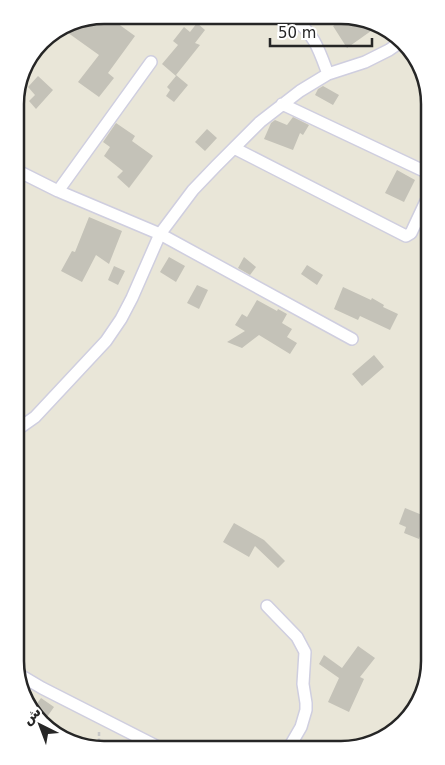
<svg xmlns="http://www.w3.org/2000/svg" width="445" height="765" font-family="'DejaVu Sans',Cairo,sans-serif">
<rect width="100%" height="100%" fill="#e9e6d8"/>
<path fill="#c4c2b8" d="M103,15H123L117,23L135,36L108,73L114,78L99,97L78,82L99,55L64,30Z
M347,17H359L378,26L347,48L333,26Z
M197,23L205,30L195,43L200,45L176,75L188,85L174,102L166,96L170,90L167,87L176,76L162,64L178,45L173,41L184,27L190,32Z
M38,76L53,90L36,109L29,101L35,95L28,87Z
M323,86L339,95L333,105L315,95L318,89Z
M293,117L309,125L303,135L300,133L293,150L264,139L271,123L275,120L287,125Z
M116,123L135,136L132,141L153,156L129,188L117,177L123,171L104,156L110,147L103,142Z
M207,129L217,138L205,151L195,142Z
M397,170L415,180L404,202L385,193Z
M89,217L122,231L109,264L96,255L82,282L61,271L72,251L75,252Z
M169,257L185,266L176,282L160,272Z
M244,257L256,267L250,275L238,268Z
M307,265L323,275L317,285L301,274Z
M114,266L125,271L118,285L108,280Z
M197,285L208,290L199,309L187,303Z
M343,287L371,300L372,298L384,305L383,307L398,314L390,330L360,316L358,320L334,309Z
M257,300L277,311L278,309L287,314L282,323L292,329L287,337L297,343L290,354L259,335L242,348L227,342L245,331L235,325L242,314L247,317Z
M374,355L384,367L362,386L352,374Z
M405,508L427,517L419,539L404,533L406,527L399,524Z
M234,523L264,540L285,561L278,568L255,546L249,557L223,542Z
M358,646L375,658L360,677L364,679L349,712L328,702L339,678L319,664L324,655L342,668Z
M41,698L54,707L47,717L78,739L76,743L49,732L33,709Z"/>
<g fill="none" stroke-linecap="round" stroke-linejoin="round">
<defs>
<path id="street" d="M292,16C315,36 318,47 328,74
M282,104L426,172
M234,148L406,236L411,233L426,201
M16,170L58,191L160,234L352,339
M58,191L151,62
M18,429L35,417L106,341L121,319L132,298L160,234L193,190L216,166L260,122L300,91L328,74L365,62L389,50L402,41
M267,606L297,637L305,652L303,684L306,703V710L301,727L290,746
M20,675L42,688L160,748"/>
</defs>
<use href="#street" stroke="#cfcedf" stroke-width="14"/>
<path stroke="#c7c7c7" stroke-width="2.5" stroke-dasharray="4 2.5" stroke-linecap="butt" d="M99,749V730"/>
<use href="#street" stroke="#fff" stroke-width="11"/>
</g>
<path d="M0 0H445V765H0ZM104 24H341A80 80 0 0 1 421 104V661A80 80 0 0 1 341 741H104A80 80 0 0 1 24 661V104A80 80 0 0 1 104 24Z" fill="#fff" fill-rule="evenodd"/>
<path fill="none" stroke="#262626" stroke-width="2.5" d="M104 24H341A80 80 0 0 1 421 104V661A80 80 0 0 1 341 741H104A80 80 0 0 1 24 661V104A80 80 0 0 1 104 24Z"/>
<g transform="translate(40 725) rotate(318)" stroke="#ffffff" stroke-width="4" paint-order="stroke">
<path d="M0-4L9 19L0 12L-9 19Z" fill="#262626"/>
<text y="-8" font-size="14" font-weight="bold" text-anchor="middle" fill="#262626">ش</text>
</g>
<path d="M270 38v8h102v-8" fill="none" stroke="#262626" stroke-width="2.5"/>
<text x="278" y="38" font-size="15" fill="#262626" stroke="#ffffff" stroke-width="4" paint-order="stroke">50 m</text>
</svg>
